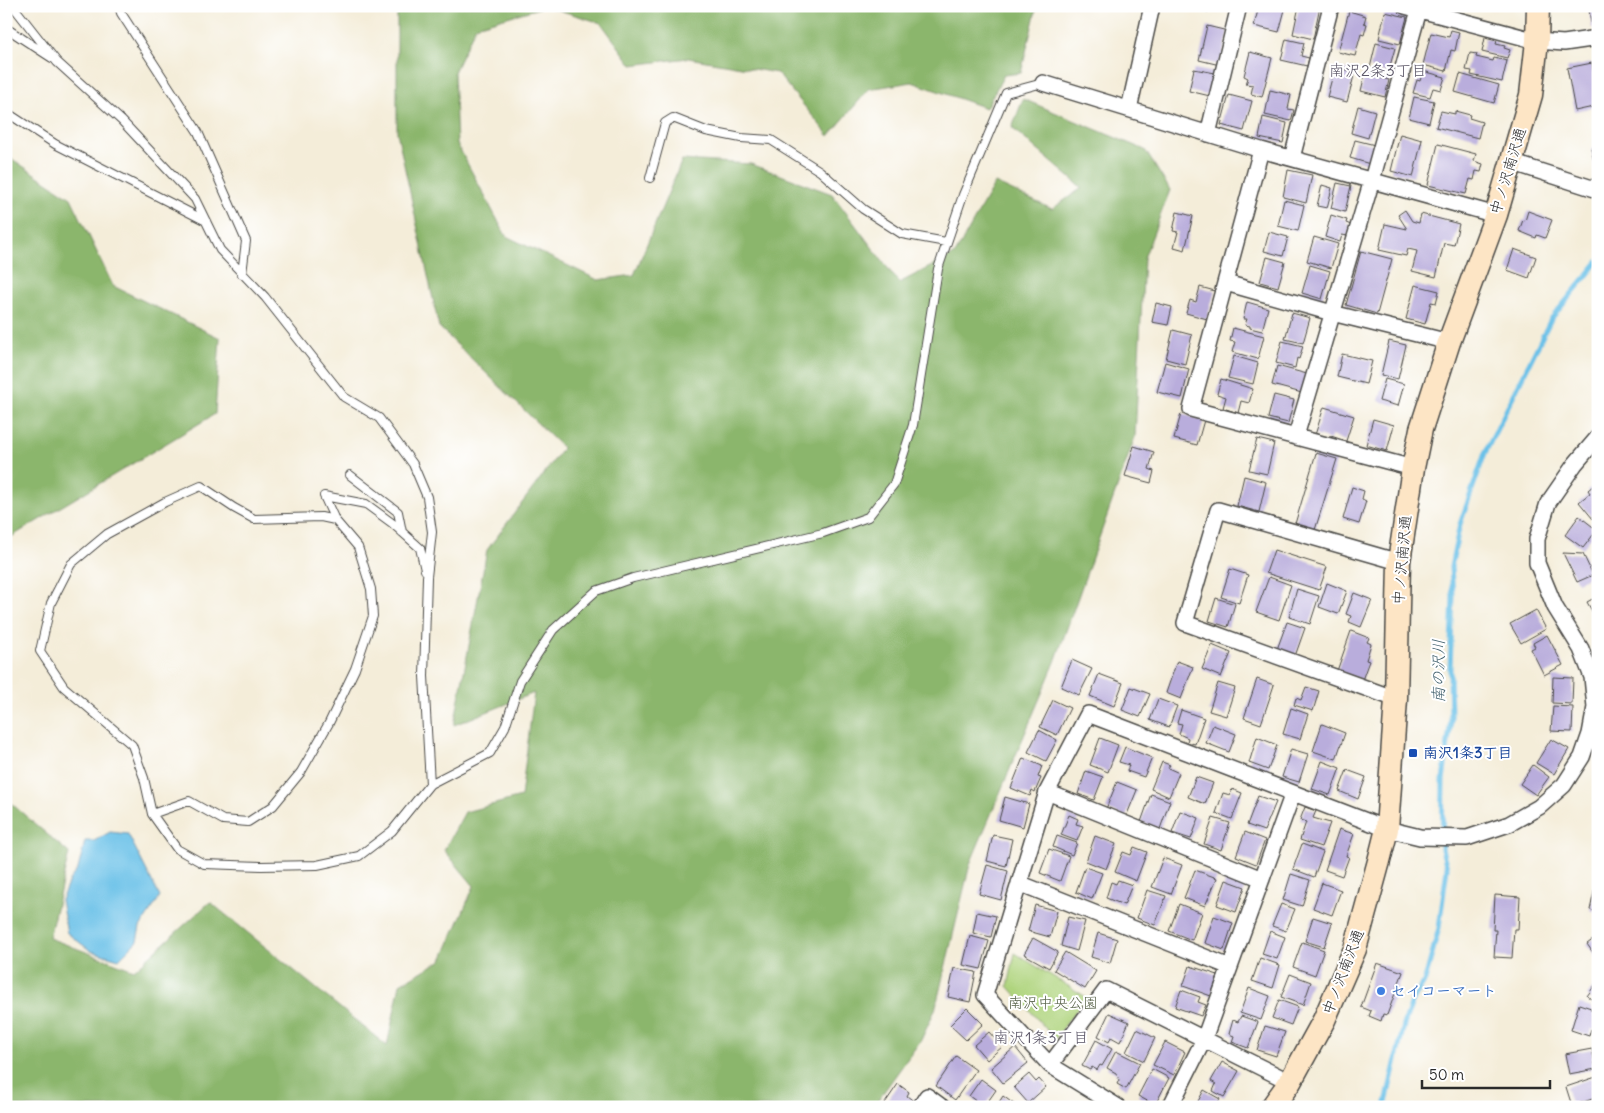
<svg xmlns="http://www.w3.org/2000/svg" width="1604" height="1113" font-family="Delius,'Klee One',sans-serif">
<rect width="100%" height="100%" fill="#fff"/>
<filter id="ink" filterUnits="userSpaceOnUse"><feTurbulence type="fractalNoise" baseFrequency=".02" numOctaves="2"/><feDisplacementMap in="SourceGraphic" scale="10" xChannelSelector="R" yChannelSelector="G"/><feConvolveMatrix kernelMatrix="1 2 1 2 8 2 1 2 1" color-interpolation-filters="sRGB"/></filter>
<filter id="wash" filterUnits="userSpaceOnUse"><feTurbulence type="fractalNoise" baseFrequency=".0096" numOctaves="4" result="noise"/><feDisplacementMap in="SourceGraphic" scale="20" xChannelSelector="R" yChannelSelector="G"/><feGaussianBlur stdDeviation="1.12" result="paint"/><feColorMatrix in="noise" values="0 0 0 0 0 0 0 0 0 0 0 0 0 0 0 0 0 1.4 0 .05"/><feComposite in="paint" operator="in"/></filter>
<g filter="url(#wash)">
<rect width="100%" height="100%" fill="#f4edd9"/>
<path fill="#afd47d" stroke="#6d8054" d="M1015,953L1086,997L1055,1039L1008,986Z"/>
<path fill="#8bb66c" stroke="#5b704c" d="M394,6H1037L1021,73L1004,75L986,108L912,82L869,89L829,136L777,73L688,58L632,65L601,23L546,6L476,26L454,72L457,144L506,236L598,280L634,275L682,160L751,164L832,194L899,283L955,254L995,183L1052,209L1082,188L1012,128L1023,99L1145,150L1170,190L1144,258L1135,437L1055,662L970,864L935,1010L921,1040L873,1107H6V799L69,853L49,938L134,970L210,902L387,1046L400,984L442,960L474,886L444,850L465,812L521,797L534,693L454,725L487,550L563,448L439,327L397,132V15Z
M6,155L71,198L113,286L220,338L215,414L6,540Z"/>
<path fill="#6bc1e8" stroke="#4b768a" d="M110,832L128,834L160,897L140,927L137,941L119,959L91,951L67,933L61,900L70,879L78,869L85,841H94Z"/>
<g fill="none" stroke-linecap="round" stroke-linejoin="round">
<path stroke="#6bc1e8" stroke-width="5" d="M1385,1107L1404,1025L1412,1002L1425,980L1439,928L1447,868L1442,849L1443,780L1451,720L1450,668L1453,596L1451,567L1460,524L1485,453L1551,319L1598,262"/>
</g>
<g id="blocks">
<path fill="#b9addc" d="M1186,6H1209L1208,12Z
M1259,6H1286L1279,32L1254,26Z
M1299,6H1320L1313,39L1293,34Z
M1598,9V27L1592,28L1589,10Z
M1349,11L1366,16L1364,23L1367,24L1364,35L1361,34L1355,56L1338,52Z
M1385,12L1407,17L1400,44L1379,39Z
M1207,26L1228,31L1220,65L1199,60Z
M1451,30L1459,32L1455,51L1451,50L1446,71L1423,65L1431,33L1449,37Z
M1485,38L1497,41L1496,44L1505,46L1504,48L1510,50L1507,58L1482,52Z
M1286,39L1304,43L1301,56L1309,58L1307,66L1281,60Z
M1376,43L1395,48L1388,73L1370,68Z
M1250,52L1272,58L1262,97L1251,94L1253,85L1246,84L1248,78L1244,76Z
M1470,53L1477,54L1476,57L1493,61L1494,58L1507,61L1502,82L1471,75L1472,71L1466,70Z
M1592,63L1598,96V106L1575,111L1567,68Z
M1335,67L1355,72L1347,102L1327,97Z
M1194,69L1215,73L1210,96L1189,91Z
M1423,71L1445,77L1441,90L1433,88L1430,97L1413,93L1417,80L1420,81Z
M1365,74L1389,80L1385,97L1361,91Z
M1460,74L1499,85L1494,103L1455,92Z
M1270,90L1291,95L1288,109L1294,110L1291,121L1265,115Z
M1229,95L1252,101L1244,131L1221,125Z
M1414,97L1434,101L1429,123L1409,118Z
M1358,106L1375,111L1368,138L1351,133Z
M1441,111L1455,114V111L1470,115L1469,118L1482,122L1478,138L1436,127Z
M1263,117L1287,123L1283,143L1259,138Z
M1400,134L1422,140L1413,177L1391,171Z
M1355,140L1375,145L1370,164L1350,158Z
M1438,144L1476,154L1474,161L1483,164L1481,172L1476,171L1474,180L1470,179L1466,194L1428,185Z
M1598,147V177H1597L1591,148Z
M1288,170L1312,175L1306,203L1283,197Z
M1337,183L1351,186L1345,212L1331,208Z
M1322,185L1332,188L1327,208L1317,206Z
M1284,200L1304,205L1298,231L1278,226Z
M1405,210L1412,221L1419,223L1421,214L1459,224L1454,245L1444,243L1436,277L1412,271L1417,251L1408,249L1406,256L1379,250L1385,224L1407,229L1398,215Z
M1528,211L1552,220L1545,238L1537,235L1536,238L1519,231L1523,220L1525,221Z
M1177,212L1193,216L1185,250L1174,247L1178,232L1173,231Z
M1331,215L1347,220L1346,223L1351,225L1348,236L1342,235L1340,242L1325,237Z
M1269,232L1288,237L1283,256L1264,251Z
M1314,237L1338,244L1331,268L1307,261Z
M1514,249L1536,257L1529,278L1507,270Z
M1361,251L1392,259L1377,314L1346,305Z
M1267,257L1285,262L1278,287L1260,282Z
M1310,265L1330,271L1322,299L1302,293Z
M1415,285L1439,291L1436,303L1431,302L1425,324L1406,319Z
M1200,287L1215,291L1207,319L1186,313L1190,300L1196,302Z
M1247,302L1268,308L1262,331L1250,328V326L1245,325L1247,319H1243Z
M1156,303L1172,307L1168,325L1152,322Z
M1292,313L1310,318L1303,343L1285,339Z
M1233,328L1264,336L1258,359L1232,352L1235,342L1230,341Z
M1173,330L1192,335L1185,364L1166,359Z
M1282,341L1303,346L1299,359L1297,358L1295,368L1276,363Z
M1389,341L1406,345L1398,379L1381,375Z
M1342,354L1372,361L1366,384L1337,377Z
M1234,356L1258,363L1253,384L1228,378Z
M1165,362L1189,369L1182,398L1157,392Z
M1277,366L1307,374L1302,393L1272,385Z
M1221,379L1253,389L1249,403L1241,401L1238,413L1223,408L1226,397L1217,394Z
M1385,379L1404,384L1398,406L1379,401Z
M1274,395L1294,400L1288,423L1268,418Z
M1324,407L1354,416L1346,441L1331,436L1330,440L1315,435Z
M1181,414L1204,420L1197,445L1174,439Z
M1373,419L1394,425L1387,451L1366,445Z
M1257,439L1274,443L1267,474L1249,470Z
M1134,446L1154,452L1149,469L1154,471L1151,483L1125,476Z
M1316,453L1337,459L1315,530L1295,524Z
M1244,476L1266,482L1259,512L1237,506Z
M1594,485L1598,489V515L1593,519L1579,502L1590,493L1588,490Z
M1352,487L1364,491L1362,499L1366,501L1359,524L1343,519Z
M1579,516L1597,530L1583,548L1565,535Z
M1274,550L1327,567L1319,590L1266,573Z
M1563,553L1583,554L1593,575L1577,582Z
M1230,569L1248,575L1239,603L1221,597Z
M1269,577L1291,585L1279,620L1256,612Z
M1327,583L1347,591L1338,614L1319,607Z
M1297,589L1319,596L1310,624L1289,617Z
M1354,593L1372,600L1361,627L1349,622L1351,616L1346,614Z
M1598,596V622L1587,602Z
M1216,598L1235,604L1228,627L1209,621Z
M1536,610L1546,629L1521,643L1510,624Z
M1287,622L1305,628L1294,659L1276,652Z
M1351,631L1369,638L1367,642L1371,644L1366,660L1369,661L1362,680L1337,671Z
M1547,635L1563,665L1544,675L1531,649L1535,647L1533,643Z
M1212,645L1231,653L1221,677L1202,669Z
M1072,660L1092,669L1079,695L1061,687Z
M1177,661L1193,667L1181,699L1166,693Z
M1099,674L1123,683L1114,706L1090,696Z
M1553,677L1573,678L1572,704L1552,703Z
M1257,679L1274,685L1261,724L1244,718Z
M1218,683L1235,688L1226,716L1209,711Z
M1131,687L1150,694L1140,717L1122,710Z
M1306,687L1319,691L1313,711L1294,705L1296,698L1301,700Z
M1158,699L1177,706L1169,727L1150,720Z
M1053,700L1070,708L1057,735L1040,727Z
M1553,706L1573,707L1572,732L1551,731Z
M1291,708L1308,714L1300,739L1283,734Z
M1181,710L1204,718L1195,744L1187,742L1188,738L1179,734L1182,724L1177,723Z
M1322,724L1345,733L1336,759L1313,751Z
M1213,725L1236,734L1229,752L1206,743Z
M1039,730L1057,740L1046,761L1028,752Z
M1257,737L1277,745L1268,770L1249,763Z
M1100,738L1118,745L1108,772L1090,765Z
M1551,739L1569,749L1554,774L1536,763Z
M1125,747L1152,758L1144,777L1127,771L1129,765L1119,762Z
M1291,749L1308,754L1299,782L1282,777Z
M1023,758L1042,766L1038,777L1041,778L1035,792L1032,790L1030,796L1011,788Z
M1322,761L1340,768L1330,795L1312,789Z
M1162,762L1170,765L1168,768L1179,773L1169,797L1151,789Z
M1533,765L1549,777L1536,795L1520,784Z
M1347,770L1366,777L1358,799L1339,791Z
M1086,771L1103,777L1094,800L1078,794Z
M1196,777L1213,783L1205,804L1188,797Z
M1117,782L1137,790L1126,817L1106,809Z
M1232,789L1242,793L1232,819L1216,813L1223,793L1230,795Z
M1151,794L1170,801L1160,829L1141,822Z
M1258,796L1276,802L1264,831L1247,825Z
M1005,797L1029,804L1023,827L999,820Z
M1305,807L1316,811L1313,818L1330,823L1321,847L1300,840L1306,822L1300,820Z
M1180,811L1199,818L1191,839L1172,833Z
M1069,815L1078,819L1076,824L1083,826L1077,841L1061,835Z
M1213,818L1230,823L1221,850L1204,844Z
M1339,829L1354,834L1346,856L1349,857L1342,876L1325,870Z
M1245,832L1265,840L1256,864L1236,856Z
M993,835L1012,839L1006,866L987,861Z
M1057,836L1077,843L1072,855L1053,847Z
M1095,836L1116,844L1106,869L1086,861Z
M1302,844L1323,852L1314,877L1293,869Z
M1134,847L1147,852L1136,881L1115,872L1123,852L1131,855Z
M1049,849L1069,856L1060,881L1040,873Z
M1163,858L1182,865L1171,894L1152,887Z
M987,865L1008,871L1001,900L979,894Z
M1085,867L1102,873L1092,899L1076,892Z
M1195,870L1217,878L1205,906L1184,898Z
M1291,874L1310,880L1302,906L1283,900Z
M1118,880L1132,885L1124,905L1106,898L1111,882L1116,884Z
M1226,880L1245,887L1236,912L1217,905Z
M1322,883L1341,890L1332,915L1313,908Z
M1596,883L1598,884V912L1590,910Z
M1147,890L1166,896L1155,925L1137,918Z
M1495,895L1520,897L1518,929H1514L1512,958L1494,957L1496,930H1493Z
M1179,904L1202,913L1192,940L1169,931Z
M1281,904L1295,909L1286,931L1272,926Z
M1035,905L1057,911L1050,937L1028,931Z
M977,912L996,916L991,937L973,933Z
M1214,916L1233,923L1224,950L1205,943Z
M1068,917L1085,921L1077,951L1061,946Z
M1313,917L1332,923L1324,947L1305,941Z
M1270,931L1285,937L1277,959L1262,954Z
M1098,933L1117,939L1110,963L1091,957Z
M970,936L989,941L981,969L963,965Z
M1598,936V960L1587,944Z
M1033,938L1058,952L1049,968L1024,954Z
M1302,942L1324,950L1315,975L1293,967Z
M1065,952L1096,971L1085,989L1054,970Z
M1260,958L1280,965L1273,988L1252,981Z
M1377,963L1403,972L1387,1015L1383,1014L1381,1021L1369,1016L1371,1011L1361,1007Z
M1190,966L1218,975L1211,996L1183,986Z
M954,968L976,972L970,1002L948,997Z
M1290,974L1311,982L1303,1005L1281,997Z
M1598,981V1004L1587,996Z
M1249,988L1270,996L1261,1020L1240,1013Z
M1181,990L1200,997L1198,1002L1206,1005L1201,1016L1175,1007Z
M1279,1000L1298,1007L1291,1025L1272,1018Z
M1579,1004L1591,1008V1010L1598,1012V1031L1591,1029L1589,1036L1571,1030Z
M967,1008L983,1024L966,1040L950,1025Z
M1109,1013L1129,1022L1120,1042L1111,1037L1109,1042L1098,1036Z
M1241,1016L1258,1022L1248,1048L1232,1042L1234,1036L1229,1034L1233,1020L1238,1022Z
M1265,1026L1285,1032L1276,1056L1257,1050Z
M1137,1029L1155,1038L1144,1061L1126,1052Z
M989,1032L1002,1047L987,1060L974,1045Z
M1096,1040L1112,1049L1102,1066L1100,1065L1097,1070L1092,1067L1090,1070L1082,1066Z
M1165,1042L1185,1052L1174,1075L1153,1065Z
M1015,1047L1028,1063L1003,1083L991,1068Z
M1592,1049L1596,1069L1569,1074L1565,1054Z
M1116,1051L1140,1063L1126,1089L1117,1084L1119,1080L1116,1073L1107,1068Z
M956,1056L976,1070L955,1100L936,1086Z
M1222,1062L1239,1071L1224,1097L1213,1091L1216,1084L1211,1081Z
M1152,1069L1169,1078L1155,1105L1138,1096Z
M1029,1074L1036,1082L1039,1079L1046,1087L1028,1103L1014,1087Z
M1596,1077L1598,1083V1097L1572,1106L1566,1087Z
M981,1079L996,1090L984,1107L969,1096Z
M898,1084L909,1092L907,1096L915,1102L912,1107L883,1106Z
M1204,1090L1220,1099L1216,1107H1195Z
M1003,1096L1018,1107H996Z"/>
</g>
</g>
<g filter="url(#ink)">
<use href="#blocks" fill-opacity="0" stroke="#494845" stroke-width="1"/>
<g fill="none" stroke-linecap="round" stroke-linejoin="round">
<defs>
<path id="lane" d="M13,6L57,62L122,121L195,199L220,250L265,297L344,397L379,418L413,464L427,497L432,532L427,577L424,676L430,784
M119,6L121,13L198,132L246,241L242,274
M6,28L52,58
M6,112L55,144L206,221
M650,178L665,123L673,118L706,131L741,138L771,140L820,171L863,209L902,234L946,242
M350,475L398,512L402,532
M335,520L324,496L366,504L392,523L420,548L425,570
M152,814L189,801L223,820L248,822L273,806L301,772L329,723L355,669L373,616L371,589L358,547L335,520L321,517L254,519L234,508L201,486L165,502L107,534L71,564L51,603L40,651L64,687L132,745L144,778L152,814L177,849L204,864L261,866L317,865L359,856L392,831L430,784L490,753L505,727L520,681L553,630L596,591L633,578L823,533L868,517L894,484L913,425L938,269L963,195L1006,93L1043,83"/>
<path id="street" d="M1405,6L1537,41L1564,43L1598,38
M1043,83L1261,150L1496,215
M1129,109L1152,6
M1208,134L1239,6
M1261,150L1191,409L1413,468
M1292,158L1331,6
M1511,162L1598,190
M1226,283L1332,313L1449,342
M1296,436L1372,180L1419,10
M1396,699L1185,623L1218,510L1399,562
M1047,792L1262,879
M1019,883L1230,967
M1050,1065L1106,990L1290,1082
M920,1107L927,1096L942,1107
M1118,1107L1050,1065L985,995L1047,792L1088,714L1387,829L1420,837L1467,838L1509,824L1539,807L1564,785L1582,757L1590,734L1595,707L1592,677L1581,649L1555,607L1537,563V539L1548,503L1575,464L1598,437
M1170,1107L1204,1039L1293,793"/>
<path id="secondary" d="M1272,1107L1290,1082L1324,1020L1355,949L1379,861L1387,829L1396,699L1399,562L1413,468L1421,429L1449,342L1496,215L1531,95L1537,41L1538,6"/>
</defs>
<use href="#lane" stroke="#494845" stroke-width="10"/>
<use href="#street" stroke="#494845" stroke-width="18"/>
<use href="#secondary" stroke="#494845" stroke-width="25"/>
<use href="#lane" stroke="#fff" stroke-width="8"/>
<use href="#street" stroke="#fff" stroke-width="15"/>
<use href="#secondary" stroke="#fde5c5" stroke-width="22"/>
</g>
</g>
<rect fill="#1a4fb4" stroke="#fff" stroke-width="2" x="1408" y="748" width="10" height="10" rx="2.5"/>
<circle fill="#3f7fe0" stroke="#fff" stroke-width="2" cx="1381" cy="991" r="5"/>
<g text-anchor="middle" stroke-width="4" stroke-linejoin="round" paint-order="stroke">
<g font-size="15" fill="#2b2b2b" stroke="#fff">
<text transform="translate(1508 171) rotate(-73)" y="5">中ノ沢南沢通</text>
<text transform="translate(1402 560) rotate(-85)" y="5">中ノ沢南沢通</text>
<text transform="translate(1343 972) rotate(-69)" y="5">中ノ沢南沢通</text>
</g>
<g font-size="15" font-weight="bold" fill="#164399" stroke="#fff" text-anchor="start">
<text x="1423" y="758">南沢1条3丁目</text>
</g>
<g font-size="15" font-weight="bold" fill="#366cbe" stroke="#fff" text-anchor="start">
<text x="1391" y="996">セイコーマート</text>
</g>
<g font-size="15" fill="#535e44" stroke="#fff">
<text x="1053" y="1008">南沢中央公園</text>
</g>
<g font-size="16" fill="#5d5869" stroke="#fff">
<text x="1378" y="76">南沢2条3丁目</text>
<text x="1041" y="1043">南沢1条3丁目</text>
</g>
<g font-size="16" font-style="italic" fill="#41606d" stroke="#fff">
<text transform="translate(1438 671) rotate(-90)" y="6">南の沢川</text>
</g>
</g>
<rect width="1604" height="1113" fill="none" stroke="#fff" stroke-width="25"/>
<path d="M1422 1080v8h128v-8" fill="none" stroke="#2b2b2b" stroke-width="2.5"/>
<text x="1429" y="1080" font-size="15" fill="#2b2b2b" stroke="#ffffff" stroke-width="4" paint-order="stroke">50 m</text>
</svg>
